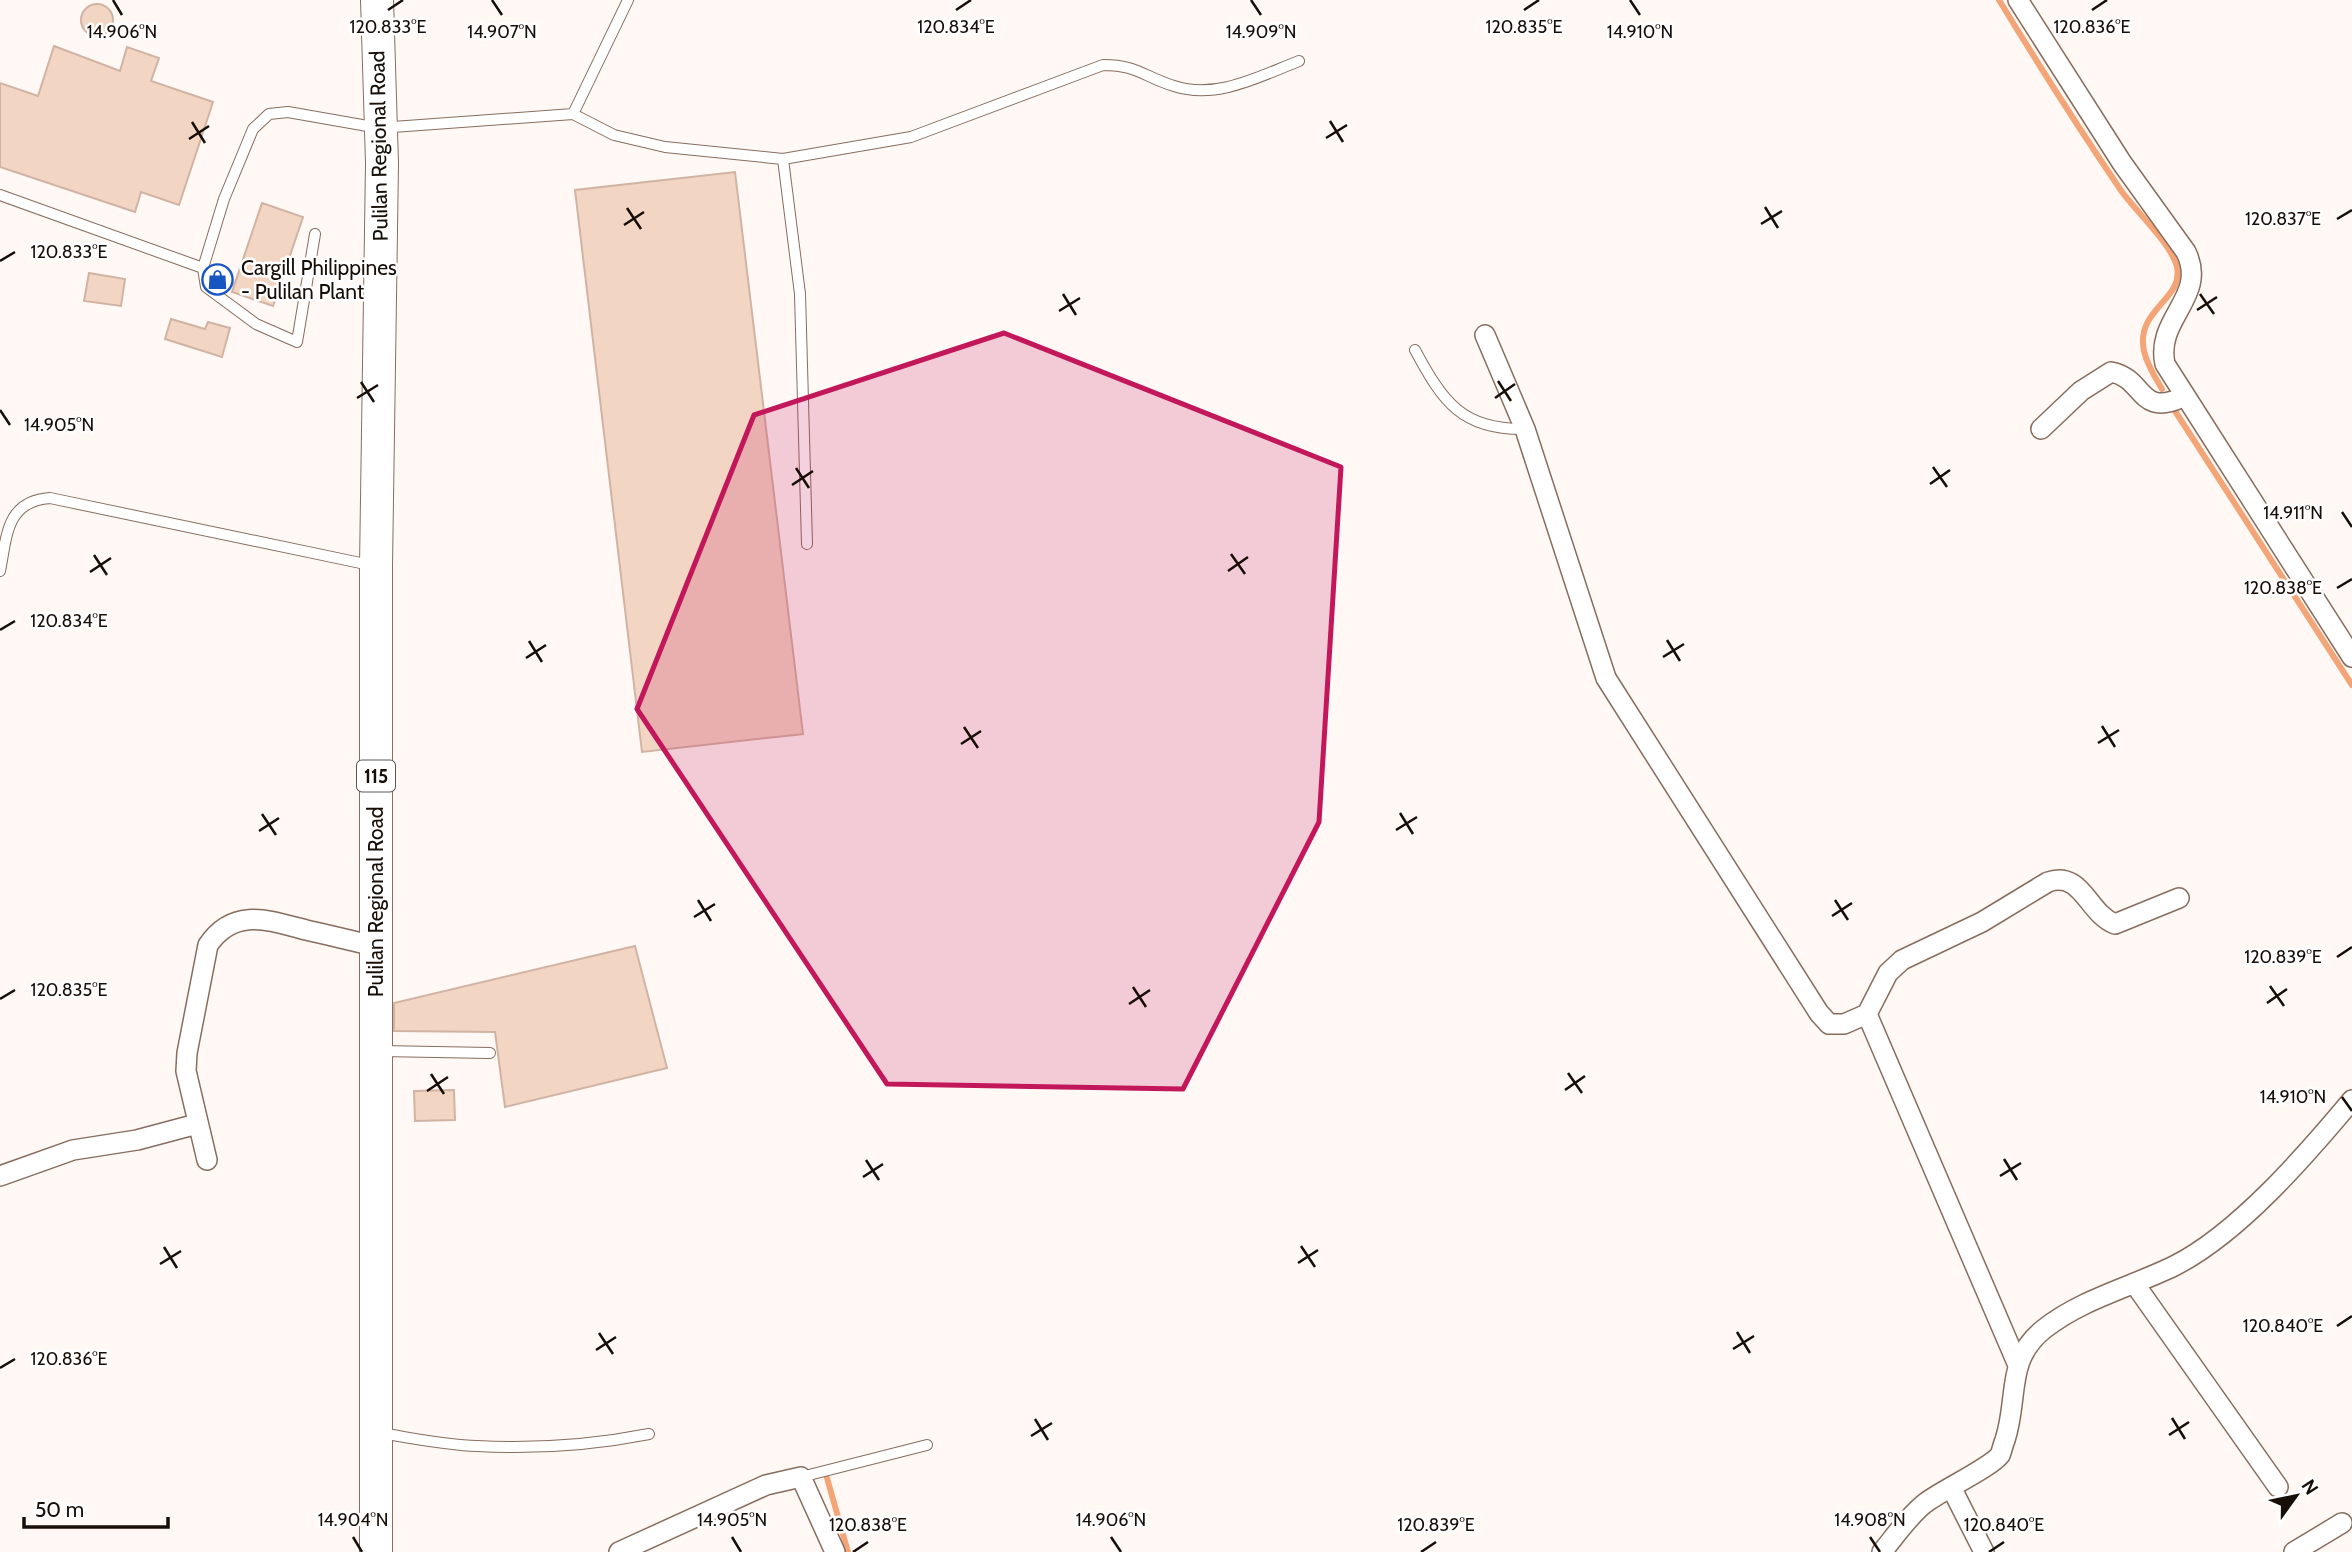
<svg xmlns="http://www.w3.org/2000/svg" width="2352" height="1552" font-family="Cabin,sans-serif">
<rect width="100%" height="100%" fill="#fff8f5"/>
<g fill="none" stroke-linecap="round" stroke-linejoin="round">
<path stroke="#f4a577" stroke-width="6" d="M1999,0C2038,64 2078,127 2120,189C2135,211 2171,243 2177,267C2184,300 2135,309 2144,351C2147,365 2155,377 2162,389
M2175,411L2352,685
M827,1478L848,1552"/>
</g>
<path fill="#f3d5c4" stroke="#d1b3a3" stroke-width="2" d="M81 20a16 16 0 1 1 32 0a16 16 0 1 1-32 0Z
M54,46L120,71L127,47L159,58L151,81L213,102L179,205L141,192L135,212L0,167V83L38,96Z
M735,172L803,734L642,752L575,190Z
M262,203L303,217L273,306L232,292Z
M89,273L125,279L121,306L84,301Z
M171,319L205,329L208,322L230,328L222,357L165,339Z
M635,946L667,1068L505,1107L495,1032L394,1031V1003Z
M454,1090L455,1120L415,1121L414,1091Z"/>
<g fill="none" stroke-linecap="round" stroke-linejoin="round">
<defs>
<path id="service" d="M573,114L628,0
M783,159L800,294L807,544
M0,195L203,268
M315,234L297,342L256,324L206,287L203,268L224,199L253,129L269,114L288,112L379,128L573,114L614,135L665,147L783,159L911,137L1103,65C1138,65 1144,77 1174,86C1217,100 1260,76 1299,61
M1415,350C1443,402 1462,430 1525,429
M0,571C7,536 6,501 50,498L370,565
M381,1051L490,1053
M380,1433C412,1438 445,1445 477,1446C534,1449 593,1445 649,1434
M801,1477L927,1445"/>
<path id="minor" d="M2018,0L2122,163L2186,252C2208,297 2155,318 2165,364L2352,657
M1485,335L1525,429L1606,678L1819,1013L1829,1024H1844L1867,1014L2017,1363
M2041,429L2081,391L2111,372C2145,378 2138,418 2183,397
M1867,1014L1888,973L1902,960L1982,922L2048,882C2082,870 2088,914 2115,924L2179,898
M207,1160L186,1071L187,1053L208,945C234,907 268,920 306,930C329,935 352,941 375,946
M0,1176L73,1150L137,1140L197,1124
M2134,1283L2278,1487
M1951,1487L1984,1552
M619,1552L766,1485L801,1477L835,1552
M1882,1552C1895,1536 1908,1517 1924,1504C1940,1491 1990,1468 2000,1455C2002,1451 2003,1444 2005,1440C2019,1397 2005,1360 2044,1329C2082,1299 2131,1287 2174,1266C2238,1234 2306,1155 2352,1100
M2294,1552L2342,1523"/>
<path id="primary" d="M376,1552V566L382,163L377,0"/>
</defs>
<use href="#service" stroke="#886d5e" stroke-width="12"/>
<use href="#minor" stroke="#886d5e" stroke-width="22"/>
<use href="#primary" stroke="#886d5e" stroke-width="34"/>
<use href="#service" stroke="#fff" stroke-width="10"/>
<use href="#minor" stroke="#fff" stroke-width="19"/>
<use href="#primary" stroke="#fff" stroke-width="32"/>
</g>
<path fill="#c2185b" fill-opacity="0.2" stroke="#c2185b" stroke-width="5" stroke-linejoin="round" d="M1004,333L1341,467L1319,822L1183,1089L887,1084L637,709L754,415Z"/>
<path fill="none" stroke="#180e08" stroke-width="2.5" d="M113,0L122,15M492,0L502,15M1251,0L1261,15M1630,0L1640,15M388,10L403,0M956,10L971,0M1524,10L1539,0M2092,10L2107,0M1330,121L1343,142M192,122L205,143M1326,138L1347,125M189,139L209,126M1765,207L1778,228M627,208L641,229M2337,219L2352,210M1761,224L1782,211M624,225L644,212M0,261L15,252M1063,294L1076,315M2200,294L2214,314M2197,310L2217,297M1059,311L1080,298M1498,381L1511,401M361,382L374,402M357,398L378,385M1495,398L1515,384M0,410L10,425M1933,467L1947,487M796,468L809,488M1930,484L1950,470M792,485L813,471M2342,512L2352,527M1231,554L1245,574M94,555L107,575M1228,571L1248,557M90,572L111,558M2337,588L2352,579M0,630L15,621M1667,640L1680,661M529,641L542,662M1663,657L1684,644M526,658L546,645M2102,726L2115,747M964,727L978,748M2098,743L2119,730M961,744L981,731M1400,813L1413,834M262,814L276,835M1396,830L1417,817M259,831L279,818M698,900L711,921M1835,900L1848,920M1832,916L1852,903M694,917L715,904M2337,957L2352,947M2270,986L2284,1006M1133,987L1146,1007M0,999L15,990M2267,1003L2287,989M1129,1004L1150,990M1568,1073L1582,1093M431,1074L444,1094M1565,1090L1585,1076M427,1091L448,1077M2342,1097L2352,1111M2004,1159L2017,1180M866,1160L879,1180M2000,1176L2021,1163M863,1177L883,1164M1301,1246L1315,1267M164,1247L177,1268M1298,1263L1318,1250M160,1264L181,1251M2337,1326L2352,1316M1737,1332L1750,1353M599,1333L613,1354M1733,1349L1754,1336M596,1350L616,1337M0,1368L15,1359M2172,1418L2185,1439M1035,1419L1048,1440M2169,1435L2189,1422M1031,1436L1052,1423M353,1537L362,1552M732,1537L741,1552M1111,1537L1121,1552M1870,1537L1880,1552M853,1552L868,1542M1421,1552L1436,1542M1989,1552L2004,1542"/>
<defs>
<symbol id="shop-ring" viewBox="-11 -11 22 22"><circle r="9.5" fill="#fff" stroke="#1855c1" stroke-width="1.5"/><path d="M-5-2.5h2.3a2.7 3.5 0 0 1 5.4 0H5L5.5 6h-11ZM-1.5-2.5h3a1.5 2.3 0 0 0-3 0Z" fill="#1855c1"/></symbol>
</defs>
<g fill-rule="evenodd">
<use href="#shop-ring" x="200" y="262" width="35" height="35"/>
</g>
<g text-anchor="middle" stroke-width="5" stroke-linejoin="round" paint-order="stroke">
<rect fill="#fff" stroke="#5d5652" stroke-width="2" x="357" y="760.5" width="38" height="31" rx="5"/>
<g font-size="19" font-weight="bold" fill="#180e08">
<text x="376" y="783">115</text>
</g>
<g font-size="21" fill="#180e08" stroke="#fff">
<text transform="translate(379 146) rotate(-91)" y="7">Pulilan Regional Road</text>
<text transform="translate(376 902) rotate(-90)" y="7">Pulilan Regional Road</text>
</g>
<g font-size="21" fill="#180e08" stroke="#fff" text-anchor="start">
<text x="241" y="275">Cargill Philippines<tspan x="241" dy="24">- Pulilan Plant</tspan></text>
</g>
</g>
<g font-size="18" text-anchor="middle" fill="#180e08" stroke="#fff" stroke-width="5" stroke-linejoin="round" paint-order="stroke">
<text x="388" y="33">120.833°E</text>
<text x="956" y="33">120.834°E</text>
<text x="1524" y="33">120.835°E</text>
<text x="2092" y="33">120.836°E</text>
<text x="122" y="38">14.906°N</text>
<text x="1261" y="38">14.909°N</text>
<text x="502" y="38">14.907°N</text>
<text x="1640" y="38">14.910°N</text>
<text x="2283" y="225">120.837°E</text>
<text x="69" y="258">120.833°E</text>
<text x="59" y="431">14.905°N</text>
<text x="2293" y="519">14.911°N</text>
<text x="2283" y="594">120.838°E</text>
<text x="69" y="627">120.834°E</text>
<text x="2283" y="963">120.839°E</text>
<text x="69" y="996">120.835°E</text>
<text x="2293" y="1103">14.910°N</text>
<text x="2283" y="1332">120.840°E</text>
<text x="69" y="1365">120.836°E</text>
<text x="353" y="1526">14.904°N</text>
<text x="732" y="1526">14.905°N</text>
<text x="1111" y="1526">14.906°N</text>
<text x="1870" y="1526">14.908°N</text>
<text x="868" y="1531">120.838°E</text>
<text x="1436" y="1531">120.839°E</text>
<text x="2004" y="1531">120.840°E</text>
</g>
<g transform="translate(2296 1496) rotate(57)" stroke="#ffffff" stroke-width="5" paint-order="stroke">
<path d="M0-5L12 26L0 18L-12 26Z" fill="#180e08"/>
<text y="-10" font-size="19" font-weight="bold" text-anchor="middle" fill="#180e08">N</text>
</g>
<path d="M24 1517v10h144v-10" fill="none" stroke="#180e08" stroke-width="3.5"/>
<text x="35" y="1517" font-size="21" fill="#180e08" stroke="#ffffff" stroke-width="5" paint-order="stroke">50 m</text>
</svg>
